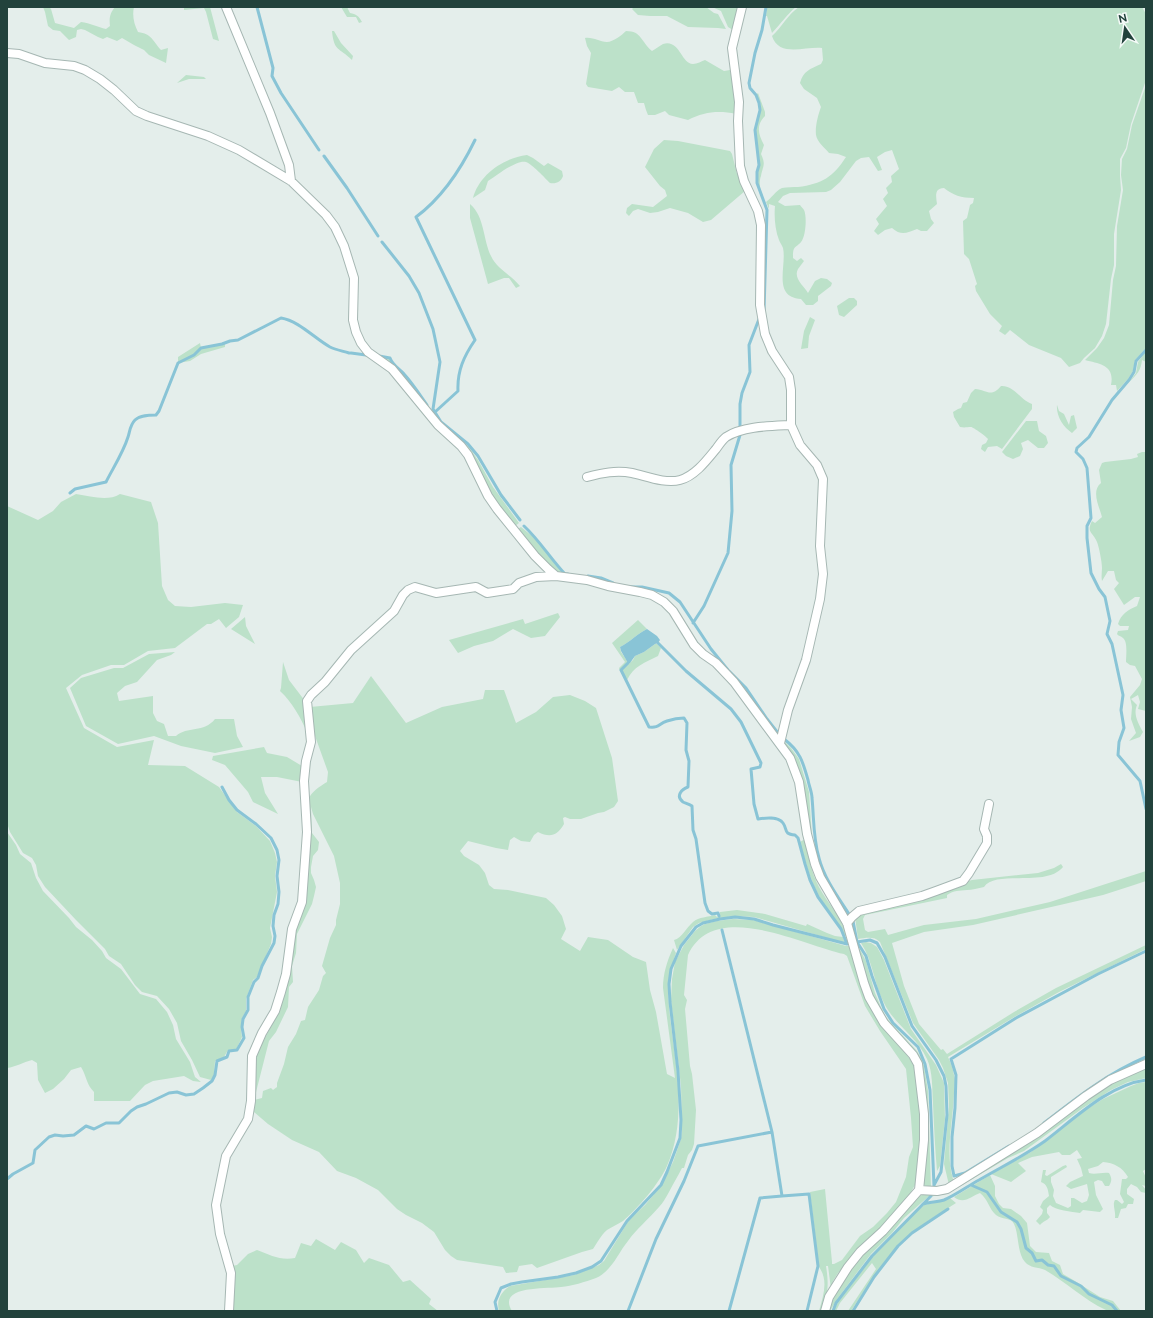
<svg xmlns="http://www.w3.org/2000/svg" width="1153" height="1318" font-family="Raleway,sans-serif">
<rect width="100%" height="100%" fill="#e4eeeb"/>
<path fill="#bce1c9" fill-rule="evenodd" d="M43,7H49L51,9L55,23L74,28L81,22C90,23 98,27 106,29L110,26C109,18 110,13 115,7H134C132,16 134,24 138,32C152,34 152,40 161,50L168,48L166,63L149,55L144,50L134,45L122,38L117,41L107,37L103,39L98,37L85,30L81,29L77,30L76,37L69,40L60,31L53,30L48,26L45,12Z
M184,7H210L219,41L213,39L206,12L204,8L184,10Z
M341,7H347L350,13C356,14 359,16 362,22L359,23L356,17H347Z
M634,7H706L714,13L718,14L726,29L718,28L688,27L667,16H650L638,15L632,9Z
M712,7H739L733,30L728,27L721,11Z
M767,7H796C787,14 780,25 772,33L767,16H766Z
M799,7H1142L1146,14V80L1131,124L1126,148L1120,159V176L1121,190L1114,234V265L1111,279L1106,324L1102,336L1095,348L1084,358L1080,363L1069,367L1061,358L1029,345L1010,330L1005,335L999,331L1002,326L990,314L976,291L975,286L977,284L969,259L964,254L963,221L967,218L970,205L973,203L974,198C961,198 953,195 944,188C934,188 936,197 937,204L929,211L931,219L934,223L927,231H921L917,229C907,233 901,236 892,228L885,230L878,235L874,231L879,224L876,219L887,206L883,199L888,193L886,188L892,182L891,176L899,169L892,150L885,152L877,157L882,170L878,171L869,157L861,158L856,161L840,182L831,190L826,192L790,193L783,196L778,202L785,206L800,205C801,207 803,208 804,210C807,216 806,236 801,242C795,249 793,245 793,258L797,261L801,258L804,261C802,264 800,266 798,269C793,278 804,286 808,293L815,281L821,278L827,279L832,283L831,286L818,296V301L813,305H806L801,299C772,297 787,266 783,248C782,245 780,243 779,240C775,230 774,216 775,206L769,204V209L766,202C772,198 775,191 782,188C787,187 793,187 798,187C822,184 833,177 846,157L838,154L829,153C825,148 817,142 816,135C815,127 818,115 821,107L817,98L804,89L800,83C803,71 810,69 821,64L823,60L822,48C806,46 779,58 772,36C782,27 788,14 799,7Z
M332,31H334L341,43L353,56L352,60C339,47 334,52 332,31Z
M626,31C642,31 641,42 652,51C656,49 659,46 663,44C680,39 681,64 693,64C697,64 702,61 705,60L724,71L730,70L737,98L736,114C718,110 704,112 688,120L669,115L665,111L655,115H648L646,110L644,103H638L634,92H625L619,87L612,91L588,87L586,84L591,53L587,46L585,38C594,37 599,42 607,42C613,42 622,35 626,31Z
M186,75L204,77L206,79H189L177,83Z
M1146,85V348L1135,360L1133,371L1128,379L1117,391L1116,385H1111C1115,365 1100,364 1085,360L1097,348L1104,338L1109,325L1113,280L1116,266L1117,226L1123,190L1121,175L1122,159L1127,149L1132,125Z
M758,93L765,112V116C756,125 758,134 764,145L761,154C766,165 763,165 761,176C759,181 760,187 761,193L758,183V172L760,164L755,130L761,110L760,102L756,95Z
M664,140L678,141L730,151L732,154L737,174L741,180L745,191L711,220L703,222L688,213L670,208L658,212L650,213L638,209L633,211L629,216L626,213L627,208L632,204L653,207L667,196L665,190L660,186L645,167L654,149Z
M527,155L533,158L544,166L548,163L562,171L563,176C561,182 556,184 550,183C545,178 532,164 526,162C517,159 496,176 488,181L485,190L473,198C479,175 503,158 527,155Z
M470,204C485,217 483,240 491,256C497,269 511,275 520,286L516,288L509,278H504L488,284L470,218Z
M849,298H854L857,301V305L844,317L839,315L837,306Z
M810,317L815,320L809,336L808,348L801,349L804,331Z
M200,343L201,348L213,347L225,343V347L201,354L190,361L178,363V357Z
M1146,351V362L1142,360C1141,370 1137,375 1129,382L1136,373L1138,362Z
M378,357L387,358L390,359L393,366L403,374L428,410L432,411L440,422L469,447L478,460L493,487L519,523L515,526L497,505L488,490L468,451L451,432L438,422L410,387L393,368Z
M1001,386C1014,385 1020,400 1032,404V409L1002,449L997,446L988,447L985,452L981,449L982,445L986,443L988,439C987,437 973,427 971,427C967,427 965,428 960,427L954,417L953,412L958,409L961,408L963,403L967,402L971,393L975,389C987,390 991,398 1001,386Z
M1057,405L1059,411L1064,414L1069,425L1071,416L1074,415L1077,428L1072,433C1063,427 1056,416 1057,405Z
M1026,421H1037L1039,431L1046,436L1048,443L1044,448H1038L1028,440L1021,443L1023,449L1020,456L1013,459L1006,456L1002,452Z
M1142,452H1146V711L1138,709L1140,702L1138,695L1131,699L1137,705C1133,714 1138,723 1143,732L1140,737L1129,741L1136,733L1131,719L1132,707L1130,697L1140,685L1142,679L1135,666L1130,665L1126,662C1126,655 1128,642 1123,638C1121,636 1118,636 1117,634L1118,631L1128,630L1129,626H1120L1118,624C1121,614 1128,610 1137,606L1140,597H1135L1124,605L1114,589L1119,583L1116,580L1114,571H1108L1102,581C1101,576 1102,572 1102,568C1102,562 1099,547 1097,542C1093,532 1086,533 1092,521L1095,523L1102,517C1099,506 1091,491 1101,483L1099,470L1102,463L1105,462L1131,459L1138,457L1137,454Z
M76,494C91,496 107,502 120,494L151,502L158,523L162,586L168,600L175,606L191,607L225,603L243,605L239,617L226,628L219,619L211,624H207L175,648L148,651L124,665H111L82,675L66,688L84,728L117,747L154,740L148,765L185,766L219,787L237,812L256,826L270,841L275,853L277,862L275,876L277,892L270,928L272,937L271,944L257,977L253,980L246,999V1011L242,1018L241,1030L242,1037L236,1050H228L224,1057L215,1061L214,1075L211,1080L200,1077L192,1060L181,1041L177,1023L169,1009L157,996L142,992L135,985L121,964L109,956L105,949L76,920L45,887L38,876L36,865L32,858L23,853L10,832L7,823V506L38,520L53,511L61,502Z
M521,527L537,540L563,574C546,569 529,544 516,530Z
M558,613L560,617L545,636L531,638L513,629L493,641L474,646L458,653L449,640L523,619L525,624Z
M245,617L246,626L255,644L231,629Z
M638,620L647,629C637,634 630,642 620,647L621,652L628,662L620,671L619,668L625,662L612,643Z
M655,644H657L661,648L658,656C644,663 634,666 627,680L622,670L633,660L635,656L644,652Z
M175,652L171,655L157,660L137,682L125,686L117,693L119,701L153,696V713L157,721L164,724L168,736H176C187,726 204,733 215,719H234L237,736L243,747L215,753L181,746L154,736L118,744L86,726L70,688L81,678L114,668H123L149,654Z
M283,662L289,680L305,701L308,734C300,717 293,703 280,691L281,688Z
M371,676L406,723L442,707L483,699L485,690H504L516,723L536,712L553,697L570,695L585,701L596,708L612,758L618,801L614,807L604,812L598,813L581,819H570L565,817L563,818L564,824C557,836 550,838 538,832L534,835L530,842L521,841L514,837L510,840L508,850L496,848L468,841L460,851L464,856L479,865L485,873L489,885L494,889L508,890L546,898L554,905L562,916L566,929L561,939L580,951L588,937L608,940L633,957L646,962L650,990L656,1012L667,1074L675,1078L663,988C663,974 667,961 673,948L676,953C664,986 669,1007 673,1040C679,1082 684,1127 667,1166C659,1184 638,1208 623,1221C618,1224 612,1227 607,1230C601,1235 597,1243 593,1249L582,1252L537,1268L532,1264L519,1266L517,1272L506,1273L503,1267L457,1260L451,1256L445,1250L434,1232L422,1223L406,1215L397,1209L378,1190L356,1178L337,1171L319,1152L292,1140L268,1124L254,1112L255,1059L259,1049L276,1017L297,926L305,903L308,800C312,791 319,787 327,782L328,772L315,736L310,707L353,703ZM311,807L313,814L334,856L340,883V904L336,920V925L330,938L322,966L326,973L323,976L319,990L308,1007L305,1020L301,1021L296,1034L288,1047L284,1064L277,1083V1087L273,1090L271,1088L263,1091L262,1098L254,1100L269,1041L276,1032L288,1007L289,987L293,982L292,966L296,953L297,934L312,904L314,896L316,887L314,880L311,873V867L313,856L318,850L319,842L312,833Z
M783,740L791,748L799,759L809,792L812,838L819,864L826,880L850,918L847,920L833,896L818,868L809,834L802,790L797,768L794,759L781,743Z
M264,747L267,753L287,757L302,766V782L277,777H261L265,793L278,814L253,802L248,792L225,765L212,760L213,756Z
M7,832L16,845L20,854L31,863L36,878L43,891L69,918L76,927L92,940L102,951L106,958L121,969L140,994L156,999L167,1012L173,1025L176,1039L190,1062L195,1077L201,1082L193,1081L184,1076L153,1081L145,1085L130,1101H94V1092C86,1084 87,1077 81,1067L71,1070L64,1079L53,1089L45,1093L38,1080L37,1063L32,1060C23,1062 16,1067 7,1068Z
M805,839C808,855 811,872 819,887C828,904 842,917 847,936H845C839,921 827,910 819,896C810,879 805,861 800,842Z
M1061,864L1063,867C1046,888 995,869 984,887C978,888 972,890 967,890C959,891 954,890 947,895V898L865,915L863,919L865,930L868,932L885,929L888,935L924,925L976,919L1050,902L1146,871V881L1131,886L1103,895L1060,905L973,925L924,932L892,943L904,986L919,1024L941,1050L943,1049L947,1054L1014,1012L1056,988L1146,945V949L1059,992L1016,1016L948,1057C951,1063 953,1069 954,1075C956,1081 954,1087 954,1093C953,1122 945,1152 953,1179L955,1180L1039,1128L1107,1079L1146,1059V1062L1037,1131L949,1185L944,1164L949,1107L948,1083L943,1068L939,1060L913,1023L880,942C874,936 866,938 858,939L855,917L861,913L972,880L1038,873L1054,868Z
M737,910L765,914L806,926L807,924L827,933L835,936L843,937L845,943L754,917L734,916L714,919L699,923L693,927L677,950L674,940C682,938 686,928 693,922C699,917 708,917 715,915L717,917L720,916V912Z
M733,919L753,920L846,946H850L865,996L871,1008L877,1018L901,1047L915,1066L921,1113L920,1156L915,1185L904,1204L838,1273L833,1281L831,1289L828,1266H826C829,1285 828,1293 822,1311H819C823,1296 829,1281 819,1267L810,1192L825,1189L832,1262V1264H834L842,1260L860,1236L873,1227L887,1213L896,1202L906,1177L909,1157L913,1147L911,1118L906,1069L880,1031L865,1006L847,956L844,954C802,945 714,898 688,955L684,995L687,1000L685,1009L690,1066L692,1074L696,1110L694,1144L692,1150L688,1155L684,1168H682C678,1176 673,1184 669,1192C666,1197 663,1203 659,1207C649,1219 637,1228 628,1241C618,1253 612,1271 596,1278C585,1282 572,1286 561,1287C548,1289 496,1285 512,1311H499C496,1300 501,1292 510,1286L574,1275L599,1265L604,1261L629,1220L645,1205L661,1186L673,1162L681,1139L682,1131L681,1086L671,1000L672,979L675,962L684,945L695,931L701,926L705,924L717,921Z
M852,921L856,942L866,961L875,993L881,1007L886,1017L917,1051L922,1059L924,1066L928,1091L931,1189L925,1186L923,1183V1072L885,1019L873,998L850,924Z
M866,942L871,943L877,947L884,960L911,1029L936,1065L944,1083L945,1119L940,1166L937,1171C935,1149 934,1126 933,1104C932,1089 933,1072 927,1059C917,1037 894,1024 884,1003C874,984 873,961 861,943Z
M1146,1065V1078L1128,1082L1111,1090L1083,1108L1024,1151L1008,1158L947,1194L928,1197L904,1218L892,1233L871,1254L838,1298L830,1311H828C843,1267 884,1232 915,1198L922,1195L940,1192L1111,1082Z
M1146,1082V1169L1143,1171L1146,1178V1186L1142,1185L1146,1190V1193L1141,1192L1137,1187L1131,1184L1127,1189V1194L1134,1199L1133,1204H1128L1126,1208L1121,1209L1118,1218H1115C1116,1211 1112,1205 1115,1200H1117L1122,1204L1124,1202L1120,1194L1122,1179H1126L1128,1177C1122,1167 1114,1163 1103,1162L1098,1166L1088,1169L1089,1173C1095,1175 1102,1172 1109,1173C1112,1178 1112,1181 1109,1186H1105L1102,1181L1098,1180L1094,1182L1096,1195L1103,1209L1100,1212L1083,1210L1080,1213C1072,1212 1055,1210 1050,1205L1047,1208V1213L1050,1217C1047,1221 1043,1221 1040,1225L1036,1221L1042,1214L1043,1210L1040,1207L1043,1201L1049,1196C1048,1189 1047,1184 1041,1182L1043,1170H1046L1045,1175L1047,1176L1063,1166L1066,1165L1067,1167L1051,1177V1182L1054,1190L1053,1196L1056,1203L1068,1208L1071,1206V1198H1074L1082,1203L1087,1201L1089,1195L1087,1184L1071,1189L1066,1186L1070,1182L1083,1176L1081,1168L1077,1159L1082,1158L1077,1150L1070,1155H1062L1059,1152L1032,1157L1018,1163L1026,1171L1011,1182L991,1174L1031,1152L1087,1109L1103,1099L1131,1086L1139,1083Z
M990,1175L995,1186V1196L999,1204L1003,1208L1011,1209L1021,1216L1027,1223L1030,1246L1036,1252L1049,1253L1052,1261L1060,1265L1063,1274L1075,1281L1100,1297L1113,1301L1121,1311C1117,1311 1111,1312 1106,1310C1084,1300 1066,1282 1045,1270C1038,1267 1030,1268 1025,1262C1017,1253 1019,1234 1014,1224C1011,1217 1002,1220 996,1215C989,1209 988,1199 980,1193C971,1196 964,1205 954,1197Z
M950,1198L956,1203L928,1221L911,1233L897,1246L874,1276L851,1311H848L876,1269L872,1263L840,1303L836,1311H834L837,1304L873,1256L905,1222L924,1205L943,1201Z
M316,1239L335,1250L341,1242L356,1250L364,1263L369,1258L389,1265L403,1282L410,1280L431,1299L429,1304L438,1311H232V1266L237,1265L248,1254L257,1250C270,1255 281,1261 295,1258L301,1243L311,1246Z"/>
<path fill="#89c4d6" d="M647,629L657,636L660,640L658,643L655,644L644,652L635,656L630,663H628L621,651L620,647C630,642 637,634 647,629Z"/>
<g fill="none" stroke-linecap="round" stroke-linejoin="round">
<path stroke="#89c4d6" stroke-width="3" d="M257,7L273,68L272,76L281,93L319,150
M324,156L347,188L378,236
M382,242L409,276L419,293L433,329L440,362L433,409L441,422L468,444L478,456L501,495L520,520
M764,312L767,210L757,183V172L759,165L755,130L760,110L759,103L756,95L750,88L749,83L755,53L762,30L766,7
M1146,350L1136,361L1134,372L1129,380L1112,400L1089,437L1077,448L1076,452L1083,459L1087,468L1091,518L1087,526V538L1091,573L1099,589L1105,597L1110,621L1107,634L1112,644L1123,695L1121,710L1124,728L1119,742L1118,755L1140,781L1146,809
M351,353L366,355
M379,356L390,358C393,366 399,368 404,374C413,384 420,395 427,405
M435,412L458,391C457,371 464,356 475,340L416,217C443,197 461,169 475,140
M740,428V404L742,393L750,372L749,345L759,319
M70,493L75,489L106,482C113,468 123,453 128,437C130,431 130,425 135,420C140,415 149,415 156,415L159,411L178,363L194,355L201,348L222,344L230,341L238,340L281,318C299,321 314,338 330,347C336,350 343,351 349,353
M524,526C540,541 550,558 565,574H568
M588,576L601,578L613,583
M630,587H642L669,593L680,602L711,649L728,670L746,688L767,719L778,733
M693,623L704,606L728,553L732,511L731,465L740,435
M658,643L686,671L731,709L741,722L761,763L760,767L751,769L754,804L758,819C765,818 778,816 783,823C788,830 783,834 795,835L798,838L805,864L810,880L818,897L841,929L847,944
M628,663L621,670L649,727C660,728 658,724 667,721C673,719 679,718 684,718L687,723L686,750L689,761L688,787C682,789 675,796 683,802C685,803 689,804 692,806L693,830L696,839L705,903L708,911L712,914L718,913L719,916
M784,739C800,751 803,762 808,780C809,786 812,792 812,798C814,818 813,838 819,858C824,878 838,897 849,914
M853,921L857,942L866,956L872,976L884,1009L893,1023L918,1047L925,1064L930,1090L934,1186
M722,930L772,1132L782,1196L760,1198L729,1311
M857,942L870,940L877,943L885,957L912,1026L936,1060L944,1076L946,1086L947,1115L941,1172L934,1185
M1044,1123C1076,1098 1108,1073 1146,1057
M1009,1146L965,1173L954,1176L952,1166V1137L955,1108L956,1075L951,1059L1016,1018L1098,974L1146,951
M7,1179L13,1174L33,1163L35,1150L49,1137L55,1135L63,1136L74,1135L86,1126L94,1129L106,1123H119L131,1111L137,1107L146,1104L169,1093L177,1092L186,1095L194,1094L203,1088L212,1081L215,1075L217,1061L227,1057L229,1051L237,1050L244,1038L242,1027L243,1019L248,1010V997L254,982L258,978L262,966L274,943L275,936L273,926L274,915L278,904L279,892L277,876L279,860L277,850L271,838L256,824L237,810L229,800L222,787
M971,1185L987,1192L1001,1212L1017,1222L1021,1229L1026,1248L1032,1253L1036,1261L1042,1260L1048,1265L1054,1266L1061,1276L1081,1286L1089,1294L1112,1305L1117,1311
M782,1196L809,1194L818,1266L807,1311
M923,1204C930,1202 938,1202 944,1200C956,1195 968,1186 979,1180C1001,1167 1024,1156 1045,1141C1074,1119 1108,1085 1146,1080
M497,1311L495,1302L501,1288L511,1284L522,1282L558,1277L576,1273L592,1267L601,1261L627,1221L661,1185L667,1172L680,1138L681,1120L678,1071L670,1002L669,984L671,969L681,946L696,927L703,923L720,919L735,917L754,919L773,925L847,944
M628,1311L656,1239L684,1181L698,1146L772,1132
M833,1311L836,1303L872,1256L931,1196
M853,1311L874,1277L898,1246L912,1233L948,1209"/>
<defs>
<path id="minor" d="M226,7L270,113L289,165L291,181
M742,7L732,48L739,102L738,121L740,166L744,181L758,211L761,225L760,305L765,334L772,351L789,377L791,390V425L800,445L817,465L823,479L820,546L823,574L820,599L806,660L788,710L780,743
M7,53L19,54L45,63L74,66L85,70L100,79L114,90L136,111L147,116L208,136L239,150L291,181L326,215L335,227L344,246L354,278L353,320L356,332L361,343L368,352L392,369L438,425L461,446L468,455L488,496L497,509L535,556L548,569L556,576L587,580L608,586L640,592L652,595L664,602L673,611L694,645L703,654L716,663L734,682L790,758L799,782L807,834L815,864L820,877L847,923L864,983L869,997L884,1023L913,1055L918,1064L924,1114V1140L919,1190L883,1231L860,1252L848,1267L829,1297L825,1311
M587,477C602,473 616,470 632,473C646,476 665,484 680,480C695,476 707,460 716,449C719,445 722,440 726,437C743,426 772,426 791,425
M847,923L852,917L859,911L922,896L936,891L963,881L969,873L987,843V836L984,829L989,804
M919,1190L937,1191L947,1189L1037,1133L1086,1096L1110,1080L1146,1064
M229,1311L231,1273L220,1234L216,1205L226,1156L248,1119L251,1101L252,1056L262,1033L275,1011L281,992L286,974L292,929L302,902L307,832L304,781L306,761L311,742L307,701L311,695L325,682L351,650L394,611L403,595L408,590L415,587L436,593L476,587L487,593L513,589L519,583L536,577L556,576"/>
</defs>
<use href="#minor" stroke="#a6b7b3" stroke-width="10"/>
<use href="#minor" stroke="#fff" stroke-width="8"/>
</g>
<rect width="1153" height="1318" fill="none" stroke="#22423c" stroke-width="16"/>
<g transform="translate(1125 28) rotate(347)" stroke="#f5faf8" stroke-width="3" paint-order="stroke">
<path d="M0-3L7 15L0 10L-7 15Z" fill="#22423c"/>
<text y="-6" font-size="11" font-weight="bold" text-anchor="middle" fill="#22423c">N</text>
</g>
</svg>
